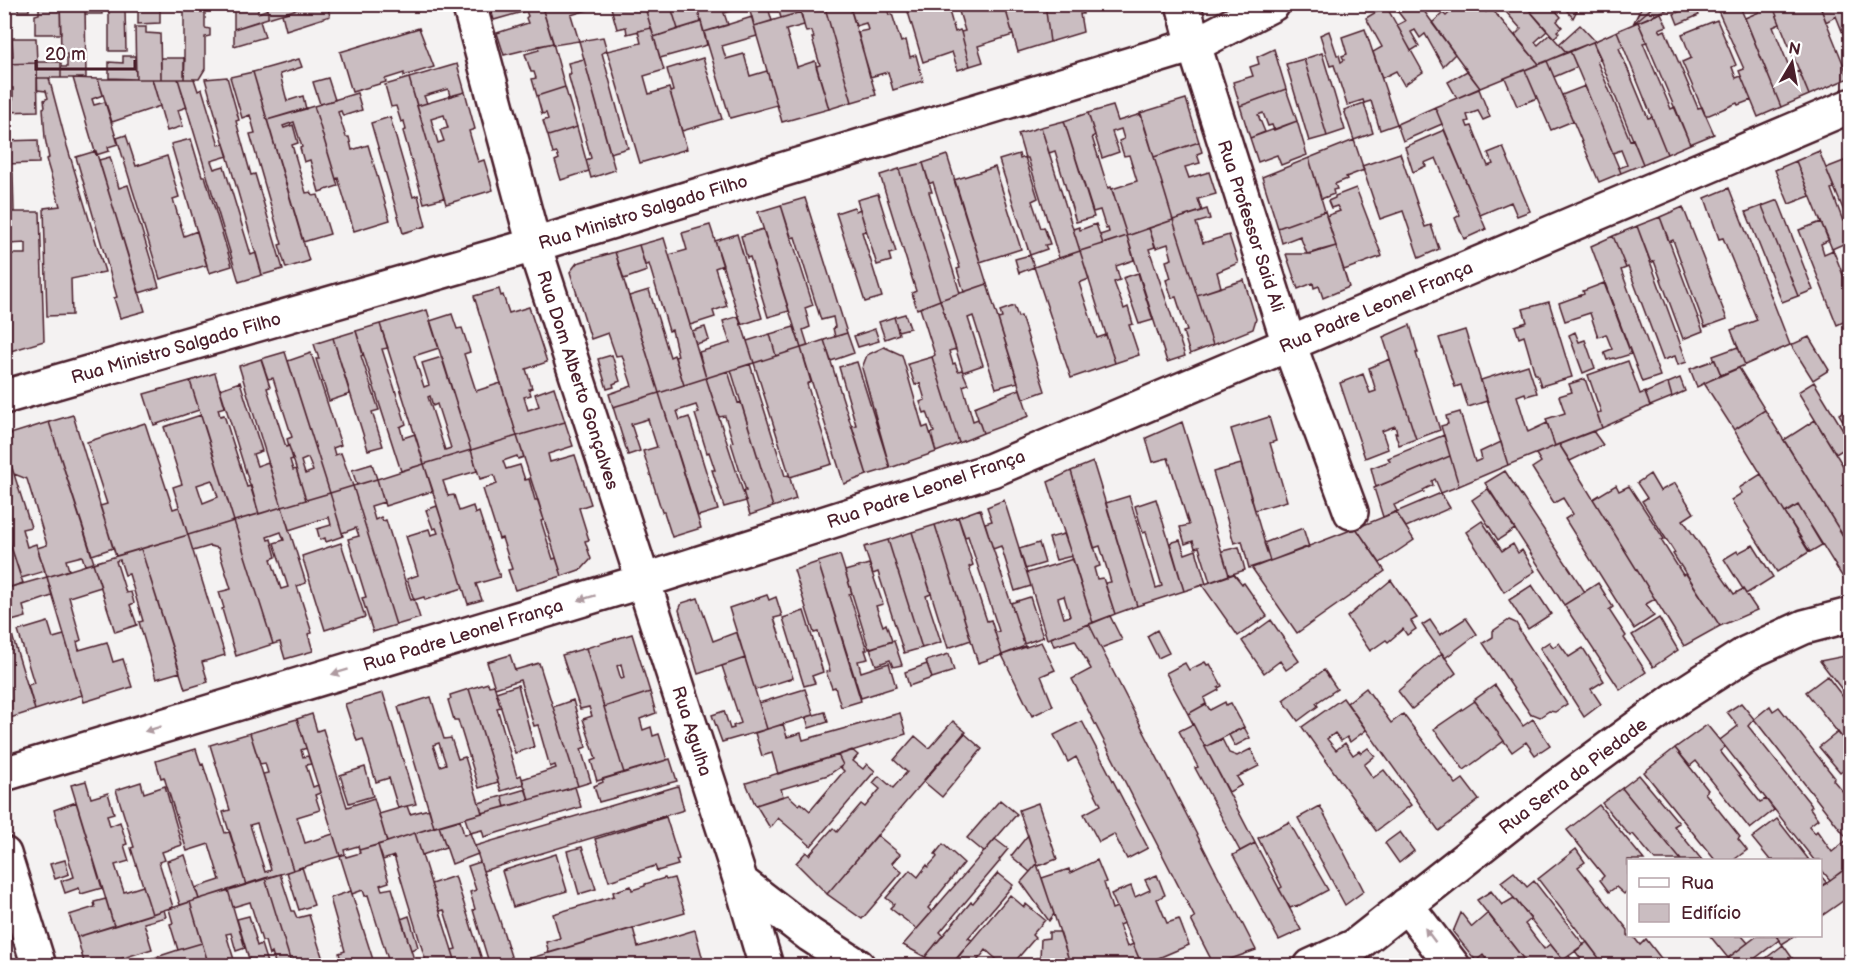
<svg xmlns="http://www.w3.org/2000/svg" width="1855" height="970" font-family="'Balsamiq Sans',sans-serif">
<rect width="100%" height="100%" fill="#f4f2f2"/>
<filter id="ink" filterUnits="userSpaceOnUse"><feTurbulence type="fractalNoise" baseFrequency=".0167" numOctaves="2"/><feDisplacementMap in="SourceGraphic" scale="12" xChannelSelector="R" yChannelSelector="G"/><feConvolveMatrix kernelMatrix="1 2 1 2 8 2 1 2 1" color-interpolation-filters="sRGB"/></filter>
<g filter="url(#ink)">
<path fill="#cabdc1" stroke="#4a1f2b" stroke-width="1.5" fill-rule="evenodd" d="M18,4H29V11H18Z
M39,4H60L61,34H35V15L39,14Z
M60,4H85L86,78H61V67H67V54H61Z
M85,4H104L105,10H102V14H85Z
M109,4H129V10H125L126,51H109Z
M138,4H160V23L138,24Z
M160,4H184V7H160Z
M234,4H263L258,5V13L268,9V18L234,29Z
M268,4H301V8L268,18Z
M313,4H327L330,16L286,30L282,14Z
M489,4H541L553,43L504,55L497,33L528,23L526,18L528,16L526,11L494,20Z
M541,4H593L594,8L571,15L579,41L554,45Z
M610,4H644L651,28L627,34L626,27L617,29Z
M655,4H670L678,29L654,37L645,8Z
M670,4H696L701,22L678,29Z
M696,4H716L717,9L722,7L728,25L704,32Z
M722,4H744V7L724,13Z
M748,4H767L772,21L754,26Z
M777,4H798L801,12L781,18Z
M798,4H824L852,102L829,109L816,66L820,65L812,38H814L812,31L806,32Z
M824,4H849L876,95L852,102Z
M849,4H886L889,15L892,14L901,42L906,40L910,57L916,55L923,81L893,90L888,72L870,77L858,32L868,30L866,23L856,26Z
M918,4H947L955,32L960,30L961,32L970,66L958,70L952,52L923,62L908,12L919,9Z
M1004,4H1045L1050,42L1018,52Z
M1004,4L1013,35L978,46L983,62L970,66L961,32L965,31L957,5Z
M1045,4H1096L1097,8L1083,10V14H1080L1083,32L1050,42Z
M1392,4H1419L1455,54L1443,66L1425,34L1420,38L1415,30L1411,32L1419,46L1411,51L1397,25L1405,21Z
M1459,4H1479L1486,12L1491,8L1539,64L1480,88L1432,23L1443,13L1446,16Z
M1499,4H1524L1547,31L1535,42L1538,45L1550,34L1567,53L1539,64L1515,35L1521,29Z
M1524,4H1550L1561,17L1557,21L1562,27L1557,31L1559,33L1554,38Z
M1561,4H1580L1573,18Z
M1643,4H1656L1633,24Z
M1656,4H1680L1633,24Z
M1715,4H1739L1781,107L1758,117L1739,71L1744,69Z
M1756,4H1772L1780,24L1773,27L1792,74L1799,71L1809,95L1781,107L1745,18L1759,12Z
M1772,4H1819L1849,78L1809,95Z
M1819,4H1850V51L1836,16L1826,22Z
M184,5H205V28L210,29V36L205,37V69L199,79H184Z
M1695,5L1699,15L1678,24L1674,14Z
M1386,6L1423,72L1404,85L1396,71L1382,78L1373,52L1382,47L1366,18Z
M801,12L804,25L786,30L797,67L815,61L829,109L782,122L754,26Z
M1661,13L1667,26L1659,29L1661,32L1665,30L1698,108L1702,107L1714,134L1690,144L1638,22Z
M752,17L757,36L722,46L726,59L744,54L750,76L767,71L777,105L730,118L704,32Z
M1717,20L1736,65L1732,67L1736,78L1741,76L1751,100L1738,105L1737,103L1709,115H1705L1682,62L1691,58L1682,34Z
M260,21L265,37L234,46V29Z
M701,22L707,45L660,58L654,37Z
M1638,22L1647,42L1643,43L1659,81L1671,109L1675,107L1690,144L1667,154L1617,31Z
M1580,25L1595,41L1567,53L1559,44Z
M135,27H146V33L160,34L161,79H136Z
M419,28L434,67L404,76V73L385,79L386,82L352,92L340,52Z
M651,28L664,70L644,76L649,94L669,88L687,149L640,163L607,51L641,43L638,31Z
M1365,29L1397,124L1380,130L1371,101L1364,103L1363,100L1347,105L1334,65L1330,66L1320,35L1329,31L1337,55H1339L1341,62L1344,60L1342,56L1347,54L1342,37Z
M1617,31L1623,46L1619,48L1648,118L1652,117L1667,154L1643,164L1593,42Z
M603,37L607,51L602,53L628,148L610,153L579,41Z
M12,38H36L37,63L4,64V57L13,56Z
M1593,42L1601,59L1597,61L1630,140L1633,139L1643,164L1621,173L1619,168L1627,165L1621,150L1613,153L1570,51Z
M553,43L565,87L537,96L532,79L536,78L534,72H531L525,54L539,50L538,46Z
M1274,49L1286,89L1240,106L1233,82L1253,76L1250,67L1259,64L1257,57Z
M1570,51L1577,67L1554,77L1547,61Z
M1322,53L1345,130L1327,136L1304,59Z
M123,56H135L136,79L109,78V62L123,63Z
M161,58H185L184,79H161Z
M703,58L722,119L682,131L670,92L673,91L667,69Z
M299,59L302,67L280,74L287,101L303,96L306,109L267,120L253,72Z
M584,59L615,170L591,178L586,160L591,158L568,74H571L568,63Z
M1304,59L1327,136L1309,141L1286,64Z
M1547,61L1573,121L1551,130L1525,70Z
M36,62H61V78H37Z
M37,63L38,111L4,112V100H13V88H4V64Z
M457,64L465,92L450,96L448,89L424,96L427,103L417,106L409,78Z
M1525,70L1537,98L1517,106L1505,78Z
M1467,71L1480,88L1457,98L1448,82Z
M253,72L309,261L286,268L279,245L282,244L250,134L255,133L250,115L242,118L230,77Z
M227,77L239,120L236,121L251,175L255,174L283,269L262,275L205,79Z
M37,78H49L67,146L105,272L71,279L72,315L47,316L44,208L60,206L46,159L49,158L45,138L43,108L45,107L44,100L48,98L46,91L37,90Z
M73,78L98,79L103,95L92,99L94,105L105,102L118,144L108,147L109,151L96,155Z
M328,78L335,100L320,104L313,82Z
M409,78L444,198L424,203L403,131L406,130L404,121L401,122L396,106L391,107L385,85Z
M98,79H152L160,106L112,122Z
M152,79H178L187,107L178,110L183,126L167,131Z
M178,79H194L198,91L202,89L219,145L224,144L228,156L211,161L214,169L224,166L251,255L256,253L262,275L239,282Z
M1585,86L1621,173L1599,182L1562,95Z
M565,87L577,127L548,136L543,121L548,119L546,113L542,114L537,96Z
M1286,89L1297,121L1274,130L1272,125L1268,126L1263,113L1258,115L1265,132L1250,138L1240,106Z
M1479,89L1490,117L1483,120L1478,111L1467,115L1469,121L1466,122L1468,127L1472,126L1488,166L1493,164L1488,153L1503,147L1530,211L1517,216L1511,202L1480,215L1435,107Z
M465,92L475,129L469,131L478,162L484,160L493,190L446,204L417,106ZM444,115L448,128L440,130L444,141L438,143L431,119Z
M357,93L362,110L343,116L341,111L338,112L346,137H349L352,150L368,145L390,220L354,231L338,178L336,179L314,106Z
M1186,99L1199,142L1154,157L1140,113Z
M1364,103L1373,133L1354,140L1344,110Z
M314,106L338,186L319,192L310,160L304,162L300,148L302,147L294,122L283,126L284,128L293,125L298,143L292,145L306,193L311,192L313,196L318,195L330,234L303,242L267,120Z
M1113,106L1118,121L1141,114L1173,220L1127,236L1112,189L1137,181L1129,155L1124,156L1119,141L1124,139L1121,129L1112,132L1119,152L1102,158L1088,113Z
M1435,107L1442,124L1403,141L1397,124Z
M1088,113L1095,135L1092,137L1108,188L1111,187L1127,236L1103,244L1100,235L1109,232L1108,228L1106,229L1100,210L1093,212L1064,121Z
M390,117L413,197L418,195L426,226L403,233L371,123Z
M1064,121L1094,217L1076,222L1055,151L1049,153L1041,127Z
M1297,121L1307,155L1281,165L1277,155L1258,162L1250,138Z
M577,127L589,171L561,180L555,161L559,159L557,153L553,154L548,136Z
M1041,127L1080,251L1059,258L1028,158H1025L1018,134Z
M1444,130L1486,229L1464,239L1455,218L1460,215L1436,158L1424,163L1426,166L1413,172L1405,147Z
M126,135L136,166L167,156L179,197L173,199L184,236L197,231L207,265L160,279L117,138Z
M191,139L202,176H205L232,266L209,273L171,144Z
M38,140L39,163L4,164V141Z
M1354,140L1364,170L1346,177L1347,179L1335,184L1337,189L1333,190L1334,194L1321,199L1309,158Z
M1199,142L1202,152L1197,154L1200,163L1185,167L1189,178L1209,172L1216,194L1198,199L1202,211L1173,220L1154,157Z
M96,151L145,311L120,318L114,298L117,297L76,157Z
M1819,151L1834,188L1831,189L1843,221L1847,219L1850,226V241L1832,249L1796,161Z
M1400,153L1425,227L1431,225L1439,249L1419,258L1403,211L1380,219L1362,166Z
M1019,154L1020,159L1025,157L1038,198L1032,201L1041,228L1044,227L1050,244L1045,245L1047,249L1030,255L999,160Z
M947,155L987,284L964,292L957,269L960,268L933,182L929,184L923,163Z
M110,157L119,188L128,185L159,287L139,293L99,160Z
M1309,158L1325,211L1278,228L1262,177Z
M1849,159L1850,163V226L1826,168Z
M1796,161L1810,196L1789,204L1775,170Z
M923,163L932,192H929L960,293L940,300L899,169Z
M995,167L1021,249L980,262L954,180Z
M899,169L940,300L917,309L912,293L916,291L880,175Z
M4,173H13L14,212H4Z
M1356,188L1382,256L1344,270L1326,216L1340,211L1337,206L1331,208L1328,201L1335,198V196Z
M1729,188L1790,345L1745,365L1731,330L1757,320L1723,238L1719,239L1705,198Z
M878,194L896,252L889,254L891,261L877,265L857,200Z
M805,198L847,333L835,337L833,328L835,327L833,317L821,320L795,237L791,238L781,205Z
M1778,200L1813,290L1798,296L1762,206Z
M781,205L813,305L805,308L810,327L803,330L808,346L801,348L758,212Z
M1762,206L1798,296L1782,302L1746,212Z
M854,207L856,211L860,209L866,231L862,232L882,297L865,302L836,213Z
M1683,207L1727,319L1705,327L1673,240L1669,242L1660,217Z
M1207,209L1210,219L1196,223L1203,243L1229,235L1238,263L1217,272L1221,287L1197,295L1173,220Z
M1325,211L1336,246L1307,254L1300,236L1282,243L1278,228Z
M4,212H40L44,341L4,353V267H10V254H26V243L8,244V238H4Z
M1660,217L1703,331L1683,339L1654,261L1651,263L1637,226Z
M1173,220L1213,345L1190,354L1183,332L1187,331L1176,297L1172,298L1166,280L1171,278L1166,261L1172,259L1168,244L1156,248L1149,228Z
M1821,222L1829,240L1821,244L1824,254L1833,250L1850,292V319L1837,325L1799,230Z
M1096,224L1103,244L1080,251L1073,229L1079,227L1080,230Z
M710,225L723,265L715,268L727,306L713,311L715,317L690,325L669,255L687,250L682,233Z
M1637,226L1687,362L1678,365L1675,356L1663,360L1628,267L1626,268L1613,236Z
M1149,228L1155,247L1149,249L1185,356L1167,362L1127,236Z
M763,229L789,311L768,317L750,257L747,258L741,236Z
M737,234L762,318L741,325L715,241Z
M1127,236L1134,260L1116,266L1120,280L1114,282L1124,309L1128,307L1133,324L1129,325L1139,355L1115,363L1080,251Z
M1613,236L1626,268L1621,270L1660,376L1642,382L1591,246Z
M664,238L706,378L684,385L675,357L678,356L672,330L669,331L649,264L645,266L639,245Z
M639,245L647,271L624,279L615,252Z
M1336,246L1349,287L1323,298L1319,286L1314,288L1313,283L1298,289L1286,254H1311Z
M1080,251L1089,279L1079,283L1097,338L1106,335L1115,363L1071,378L1034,267Z
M615,252L659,393L613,407L609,394L632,386L622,355L616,356L608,333L591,339L570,272L577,263Z
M1030,255L1034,267L1019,273L1015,259Z
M1850,264V278L1845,266Z
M1138,273L1153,320L1139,324L1123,278Z
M1244,280L1256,319L1253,329L1213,345L1197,295Z
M1604,283L1631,354L1615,359L1614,358L1607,360L1604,352L1612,349L1606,334L1598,337L1590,313L1565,321L1559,303L1584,294L1583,291Z
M987,284L1018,382L996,388L973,316L968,318L983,365L963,372L940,300Z
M499,289L501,296L503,295L509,313L529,307L547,362L526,369L532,388L529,389L531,395L524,397L528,410L539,406L535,394L554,387L565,422L517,436L474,296Z
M649,290L670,357L674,355L684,385L659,393L629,296Z
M940,300L956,349L949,351L953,364L955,363L958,371L962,370L968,384L963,386L973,421L978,419L983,433L959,443L932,357L935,355L920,308Z
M1549,302L1572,377L1541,386L1537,374H1535L1524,336L1519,338L1515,326L1527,322L1523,309Z
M1014,306L1018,317L1021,316L1045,391L1023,399L998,319L1002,318L1000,311Z
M427,310L439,348L414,356L424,387L429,385L422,363L442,357L471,450L424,464L380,324ZM430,396L433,406L437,404L451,448L445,450L428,397Z
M452,314L457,329L462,328L470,352L464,354L476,391L501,383L517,436L471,450L430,321Z
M905,314L910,328L898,331L894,317Z
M739,316L754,363L706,378L699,352L730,343L723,321Z
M894,317L899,334L885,339L879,322Z
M380,324L388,348L382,349L406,424L400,427L403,438L415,434L424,464L401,471L356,331Z
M1410,325L1418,353H1416L1440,430L1416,439L1383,337Z
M705,327L709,340L696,344L692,331Z
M794,327L801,348L776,356L770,334Z
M875,329L879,341L858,347L854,336Z
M1465,330L1487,401L1468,407L1461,385L1455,387L1439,338Z
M356,331L363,355L361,356L379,410L372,412L383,446L368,450L333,338Z
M1575,332L1579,342L1585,340L1595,368L1583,373L1569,335Z
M847,333L854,353L831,361L824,340Z
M770,334L776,356L754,363L747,341Z
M1809,337L1829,370L1813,380L1791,345Z
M333,338L350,394L329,401L316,359H319L314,344Z
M824,340L867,475L844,484L801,348Z
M884,347L902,355L923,428L928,426L936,452L890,468L862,368L867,355Z
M1738,347L1745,365L1721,375L1713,356Z
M801,348L811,382L807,384L832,464L790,477L754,363Z
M285,352L330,493L306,500L289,446L287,439L292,437L273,378L268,379L261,359ZM308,458L313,471L305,474L301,461Z
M311,353L341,445L333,448L335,455L341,453L353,486L330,493L288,361Z
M612,355L620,381L613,384L614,387L607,389L598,359Z
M932,357L959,443L936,452L931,433L934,432L927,412L924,413L920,402L925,400L920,383L915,385L908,364Z
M261,359L270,387L267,388L286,447L289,446L293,459L290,460L293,470L296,469L306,500L282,507L239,366Z
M1390,359L1416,439L1399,445L1395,433H1397L1395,426L1382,431L1388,449L1365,458L1340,383L1363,374L1370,393L1376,391L1369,368Z
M1715,360L1721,375L1697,387L1690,369Z
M1628,361L1640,394L1645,392L1650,406L1602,428L1597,413L1601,412L1588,375Z
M857,362L890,468L867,475L852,426L856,425L839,367Z
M750,364L785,476L789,475L796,499L773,507L731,370Z
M1528,365L1537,393L1526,396L1525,393L1517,396L1528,432L1547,423L1555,446L1508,465L1481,380Z
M1739,368L1765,410L1734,430L1704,383Z
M728,371L738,403L741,402L773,507L750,515L743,491H746L731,443L733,442L725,416L719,417L706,378Z
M215,373L225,407L218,409L220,416L224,415L247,487L251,486L259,514L234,521L190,381Z
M706,378L746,501L724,507L712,470H715L709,452L707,453L695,414L699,413L696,405L677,411L680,420L689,417L718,510L698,516L659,393Z
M1680,378L1685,391L1672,397L1668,383Z
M1585,379L1602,428L1555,446L1546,419L1565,413L1559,396L1572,392L1569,384Z
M190,381L199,410L154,425L144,394Z
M240,382L262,451L253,454L257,466L268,462L282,507L259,514L220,389Z
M1814,382L1850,441V445L1836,454L1798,392Z
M1668,383L1672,397L1650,406L1645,393Z
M1020,389L1029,416L983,433L974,407Z
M659,393L701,528L672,537L664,512H662L643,451L657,447L648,419L631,424L640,451L628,455L613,407Z
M1850,408V427L1848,429L1839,414Z
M1765,410L1850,547V580L1845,581L1798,505L1785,513L1734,430Z
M1460,412L1475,462L1482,459L1480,452L1501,442L1508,465L1459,486L1441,426L1448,424L1446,416Z
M73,415L113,548L92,555L49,422Z
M201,415L234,521L188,535L173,487L182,484L164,427ZM212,480L218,497L203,503L197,485Z
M1269,417L1276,441L1270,443L1287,501L1255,510L1231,429Z
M1815,420L1850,477V547L1784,440Z
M49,422L94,563L85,565L82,556L66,560L69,570L47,577L37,548L47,545L27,479L14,474L4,443V436Z
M565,422L573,446L548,454L550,462L575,455L591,504L579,508L589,540L585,541L591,559L582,569L562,576L517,436Z
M1182,422L1229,575L1210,582L1199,547L1195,548L1193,541L1185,544L1180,527L1189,525L1168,458L1153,462L1146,438Z
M145,423L173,509L179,507L188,535L116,556L100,506L107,504L87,442Z
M1593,431L1603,445L1570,461L1559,444Z
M1444,435L1450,456L1376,487L1371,468L1390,461L1388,458Z
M517,436L524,457L518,459L517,456L503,461L506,469L520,465L525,480L529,479L535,500H538L544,520L541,521L553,559L556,558L562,576L515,590L508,570L512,569L502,538L499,539L483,489L497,484L494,475L480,479L471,450Z
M4,443L31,527L22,529L27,547L36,544L45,571L21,578L4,525Z
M1559,444L1655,599L1646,604L1654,616L1634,629L1565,519L1573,514L1563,498L1554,503L1532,468L1541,462L1536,454Z
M471,450L477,471L443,481L448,496L454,495L459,511L473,506L475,514L479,512L500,577L476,584L482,600L468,604L424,464Z
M1850,452V468L1843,456Z
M1450,456L1459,486L1441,493L1435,479L1432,481L1433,485L1423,490L1424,492L1394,505L1397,511L1383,517L1374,488Z
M1093,462L1137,606L1115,614L1105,583L1111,582L1100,546L1094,548L1071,471Z
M372,464L377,479L357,485L352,470Z
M424,464L433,491L385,506L377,479Z
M1241,464L1270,561L1249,568L1242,541L1234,543L1213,472Z
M1071,471L1100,566L1094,568L1097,579L1103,578L1115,614L1093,623L1048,482Z
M1505,471L1585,592L1564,605L1485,483Z
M1650,474L1660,491L1675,483L1694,513L1683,520L1734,594L1743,589L1757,610L1720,626L1673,554L1675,553L1642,501L1647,498L1637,483Z
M1761,474L1809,552L1777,572L1731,500L1742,493L1739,488Z
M377,479L384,502L371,506L375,520L381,517L383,521L386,520L411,600L414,599L420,618L396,625L353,486Z
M1616,485L1619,491L1629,486L1664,539L1661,540L1683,575L1686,573L1720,626L1684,646L1593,499Z
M353,486L396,625L373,632L362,598L366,597L348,539L359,536L356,528L342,533L330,493Z
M1488,489L1515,529L1498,540L1472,500Z
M330,493L343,536L326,542L325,538L320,540L317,529L331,525L329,517L289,530L282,507Z
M1441,493L1450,508L1406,527L1396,512Z
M1129,496L1156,588L1162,586L1146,532L1143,533L1135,506L1156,499L1184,591L1137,606L1106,503Z
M1004,500L1031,586L1015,591L1001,546L993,549L985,523L992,521L987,507Z
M1798,505L1822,545L1810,552L1785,513Z
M437,506L463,588L425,600L424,597L414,600L407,579L418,575L406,536L429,529L431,535L438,533L436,528L433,529L426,510Z
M282,507L306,583L297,586L312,633L308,634L313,651L285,659L280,642L273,644L234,521ZM281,532L284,540L274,543L288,587L281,589L271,559L276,557L271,539L268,540L267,537Z
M980,509L1025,646L1002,655L995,633L999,631L968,536L965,537L958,517Z
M1396,512L1414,540L1380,563L1356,528Z
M958,517L973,565L969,567L987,621L991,620L1002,655L978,663L935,525Z
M234,521L273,644L236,656L222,609L224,608L219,592L231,589L218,548L210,546L193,551L188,535Z
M1482,521L1502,551L1513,544L1518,553L1522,550L1535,571L1504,592L1466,532Z
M4,525L23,583L4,589Z
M935,525L971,640L948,648L912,532Z
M1303,528L1309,547L1270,561L1264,543Z
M1356,528L1385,571L1297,633L1252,568Z
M912,532L931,594L926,596L941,642L922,648L888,540Z
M1064,534L1072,556L1056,560L1049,538Z
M188,535L225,655L202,662L208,682L185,689L141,549Z
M888,540L922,648L904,653L878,572L873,574L864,547Z
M1180,540L1185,554L1196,550L1206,584L1184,591L1170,543Z
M341,543L365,617L325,630L302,556Z
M1039,543L1045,563L1025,569L1019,549Z
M1753,545L1773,577L1746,594L1724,559L1737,551L1738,553Z
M1239,547L1245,570L1229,575L1222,551Z
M141,549L180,672L156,679L139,622L143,621L129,574L125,575L120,560L116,561L126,593L131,592L134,603L130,605L137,625L115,632L93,563Z
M840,555L852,593L849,594L867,650H865L868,659L858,661L861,672L889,663L896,687L861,698L818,562Z
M1073,559L1093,623L1047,639L1027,573ZM1064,596L1070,616L1064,618L1058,598Z
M818,562L861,701L841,707L835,687L832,688L826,672L830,671L818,632L814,633L794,570Z
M93,563L101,587L69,597L81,640L77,642L79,650L107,642L113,662L123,659L132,687L84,702L47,577Z
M869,564L883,604L876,606L883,626L886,624L892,641L869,649L845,571Z
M1234,574L1242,584L1244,583L1267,616L1238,636L1202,585Z
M47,577L52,596L23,606L26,617L8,622L4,609V589Z
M1391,580L1417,618L1411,621L1416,629L1407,635L1403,629L1388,642L1386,640L1370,651L1347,617Z
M1598,583L1613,607L1609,610L1626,636L1624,638L1646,672L1620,690L1564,605Z
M1532,585L1551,614L1528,629L1509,600Z
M767,595L769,600L776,597L782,616L774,618L793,678L755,690L729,608Z
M1030,597L1043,637L1024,644L1011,603Z
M698,598L713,641L737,632L745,658L698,674L679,610L682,603Z
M4,609L35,710L4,720Z
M804,611L823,672L812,676L815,683L804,686L783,618Z
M1110,616L1122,640L1101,648L1089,624Z
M1466,618L1477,634L1445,658L1422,625L1430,620L1440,635Z
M1659,618L1678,650L1653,667L1632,635Z
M1271,620L1299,661L1286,670L1280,661L1264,673L1242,641Z
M1509,620L1516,623L1520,630H1519L1567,704L1555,712L1549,711L1540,717L1533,714L1531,715L1483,643L1493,637V631Z
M48,622L53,638L64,635L82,695L35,710L28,685L34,683L18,631Z
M1089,624L1101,648L1256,950L1214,965L1191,920L1195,918L1072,679L1091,669L1075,640L1054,646L1051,638Z
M1157,630L1169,653L1158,658L1147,636Z
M632,634L650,692L604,707L586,648ZM621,664L624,678L621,679L617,666Z
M894,641L902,665L893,667L890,660L876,665L870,648Z
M1041,642L1055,670L1041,676L1053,706L1032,716L1002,655Z
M1549,642L1553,647L1559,643L1569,657L1583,648L1604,681L1591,689L1601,704L1584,717L1540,648Z
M586,648L624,773L597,781L591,761L596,759L583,719L592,716L589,707L580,709L562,655Z
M1442,653L1456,673L1412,709L1398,691Z
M949,654L954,671L932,678L926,661Z
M510,655L515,670L539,663L578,786L529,800L522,779L556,768L555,765L550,767L538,725L534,726L520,680L495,688L487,662Z
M1845,656L1850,663V700L1820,661Z
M745,658L767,729L722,742L712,715L724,711L730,729L734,728L733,726L741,723L722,666Z
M1205,662L1207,665L1210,664L1222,686L1218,688L1219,690L1204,698L1206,704L1188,714L1166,673L1185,663L1189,670Z
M927,664L932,678L909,686L905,672Z
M1324,670L1337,689L1316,703L1318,706L1298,721L1283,700Z
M1827,676L1850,706V748L1806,692Z
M488,683L489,686L494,685L501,707L497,708L517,777L521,775L524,784L501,791L469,689Z
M518,685L534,747L515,753L496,692Z
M1495,685L1523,726L1533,719L1550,745L1535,755L1526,742L1512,752L1474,700Z
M1366,688L1391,723L1403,714L1456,784L1463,779L1479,800L1439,831L1347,703Z
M469,689L498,782L479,788L458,720H454L448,700L451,699L450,695Z
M805,689L814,715L767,729L759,703Z
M650,692L656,713L640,719L643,730L651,727L653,736L659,734L667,760L624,773L604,707Z
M383,693L416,804L398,808L389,778L376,782L363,739L357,741L345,704Z
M431,697L444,739L451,738L458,759L465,757L482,813L434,827L398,707ZM439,743L446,764L440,766L433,745Z
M1343,698L1366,730L1350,742L1347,737L1341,741L1335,733L1327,739L1336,750L1345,743L1353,755L1359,751L1361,753L1368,748L1375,756L1364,765L1373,778L1384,770L1411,805L1376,831L1302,727Z
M573,700L586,747L581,749L591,782L578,786L553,707Z
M1475,701L1504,741L1464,770L1434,729Z
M1225,702L1226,705L1231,703L1244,727L1205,747L1188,714L1206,704L1210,710Z
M1741,703L1754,719L1748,726L1812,806L1810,808L1818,819L1809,826L1815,833L1817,831L1832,852L1848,839L1850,842V865L1830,880L1820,868V860H1814L1720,740L1738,726L1727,712Z
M1770,706L1773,711L1779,707L1835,778L1833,780L1845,794L1850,791V842L1754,719Z
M825,712L828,722L809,728L806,717Z
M900,713L906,734L778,774L772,753L762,756L755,733L783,724L787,737L801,733L803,740Z
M312,714L317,731L323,729L347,807L374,798L387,842L359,850L358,846L344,850L345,854L340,856L297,719Z
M297,719L306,748L301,750L303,757L308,756L311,764L306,765L313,787L318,785L320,793L315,795L320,810L297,817L305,843L333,834L340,856L293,870L263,774L268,773L265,763L260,764L250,733Z
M953,721L966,732L827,894L796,863L806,852L809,855L833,828L837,832L861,804L865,807L880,789L873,783L879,776L893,788L907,772L894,760L915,736L929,748Z
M1082,721L1148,848L1127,859L1114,834L1099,842L1084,814L1101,805L1076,757L1068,762L1054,735Z
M1193,724L1255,843L1240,851L1195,768L1198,767L1179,731Z
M1707,725L1725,747L1720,751L1760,802L1766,799L1774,810L1750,829L1696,761L1690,766L1675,748Z
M1244,727L1250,738L1235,746L1229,735Z
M1838,732L1850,748V764L1840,772L1819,747Z
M250,733L293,870L246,885L223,812L230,810L210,745ZM257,823L271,870L265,872L250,825Z
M964,733L982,749L942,797L923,781Z
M1222,739L1229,753L1237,756L1251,749L1259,766L1237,777L1242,785L1229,792L1205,747Z
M1675,748L1708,790L1705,793L1740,837L1738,839L1747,850L1735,859L1737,860H1715L1644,772Z
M196,749L201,765L203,764L225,833L230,832L246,885L199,899L195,888L220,880L209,844L187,851L164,777L161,778L156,761Z
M852,750L858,755L853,761L863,769L867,764L875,771L811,846L778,818L770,828L756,805L788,795L799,805L801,803L810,811L844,771L841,768L843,765L838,755Z
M838,755L843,765L828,775L781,789L783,796L756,805L755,804L746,783Z
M670,759L677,781L599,802L594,786L603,782L602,779Z
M365,767L373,796L349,803L340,775Z
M1639,775L1679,823L1674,826L1702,860H1681L1622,788Z
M86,781L91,798L108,793L114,813L107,815L110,826L120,822L127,844L124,845L129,861L115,865L124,892L143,886L152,914L114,926L71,785Z
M141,782L144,793L165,786L182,845L162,852L165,860L159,862L173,907L152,914L131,848L134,847L116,790Z
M678,786L684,810L483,871L475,846Z
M575,787L581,807L484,837L482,830L470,833L465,818Z
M1622,788L1681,860H1655L1633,834L1630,836L1602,803Z
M526,789L529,800L505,807L502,796Z
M502,796L505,807L482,813L479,803Z
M1000,800L1017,814L984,852L967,838Z
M76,802L102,888L81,894L79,888L65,893L61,881L74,877L54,810Z
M1038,803L1057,859L1038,866L1019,810Z
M1599,805L1644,860H1628V890L1624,894L1616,887L1609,892L1600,880L1604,876L1567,830Z
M407,806L410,814L429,809L434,827L387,842L379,814Z
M1320,806L1364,891L1345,905L1298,818Z
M666,817L679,859L676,860L678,865L657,871L655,866L609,881L595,839Z
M1777,819L1809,860H1770L1752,838Z
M460,820L464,835L470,833L478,854L452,864L439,826Z
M1289,822L1328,890L1298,906V905L1290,908L1279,889L1282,887L1258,838Z
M439,826L446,847L422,855L415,833Z
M1400,832L1414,851L1399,863L1385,843Z
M415,833L422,855L457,966H425L427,965L394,856L383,860L378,845Z
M877,835L900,854L892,863L902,872L862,919L827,894Z
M1028,835L1037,864L1030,872L1011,856Z
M995,839L1008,849L999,860L1000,861L940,932L943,935L925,957L903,945Z
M1255,843L1301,930L1279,940L1233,855Z
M943,844L964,863L928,908L932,912L917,929L890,908L894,904L886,898L910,870L918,877L927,865L928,867L937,857L935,854Z
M378,845L389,882L380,885L382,890L392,888L416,966H390L368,895L365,896L363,890L352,894L340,856L345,854L346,857L360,853L359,850Z
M582,847L596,889L579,894L567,851Z
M1576,849L1585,862L1578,867L1628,930V936H1633L1640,945L1646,939L1667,966H1605L1538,879Z
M556,854L567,891L513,907L502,871Z
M185,855L199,899L180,905L167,861Z
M65,860L69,874L55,879L50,864Z
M1097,860L1106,882L1104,883L1112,909L1117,907L1124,923L1119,925L1127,947L1133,944L1142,966H1071L1042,878L1069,869L1070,873Z
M480,862L499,918L514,966H490L473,910L475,909L470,892L476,890L468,866Z
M1037,864L1054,914L1049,921L1021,882Z
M302,867L314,905L299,910L287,872Z
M1847,868L1850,873V909L1843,901L1820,917V887Z
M1514,872L1527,887L1534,881L1584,945L1563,960L1501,882Z
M998,873L1013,885L968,938L972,940L951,966L925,957L971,902L973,903Z
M280,874L292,911H294L297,918L309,915L325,966H292L265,878Z
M1157,875L1165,895L1157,899L1167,923L1179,919L1189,945L1142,965L1111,894L1131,886L1135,897L1150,890L1145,880Z
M1820,875L1827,883L1820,887Z
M455,876L484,966H457L452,950L456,949L444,910L440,911L431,884Z
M265,878L292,966H276L272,953L269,955L265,941H262L250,902L233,907L228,890Z
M665,878L666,880L674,878L685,913L549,953L546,942L560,938L553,914L614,896L613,892L631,886L632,890L645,886V884Z
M228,890L245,948L236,951L231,933L226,934L236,966H209L190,902Z
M351,891L352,894L375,966H342L339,953L345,951L330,898Z
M1491,891L1502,905L1514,898L1531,919L1525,924L1544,949L1550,944L1563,960L1557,966H1529L1477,900Z
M1010,895L1024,907L1026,904L1045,920L1032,935L1035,938L1011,966H1004L986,950L973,966H964L956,959Z
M106,899L114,926L77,937L69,915L95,907L94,902Z
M190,902L202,943L178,950L170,924L173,923L169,909Z
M164,910L166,917L144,923L152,949L104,964L102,962L85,966L77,937Z
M1461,913L1472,927L1488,913L1529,966H1491L1483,955L1476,961L1453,932Z
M249,916L256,939H255L257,946L261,944L268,966H251L237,919Z
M409,916L418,947L411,950L401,919Z
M633,928L638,947L695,930L703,960L685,966H578L577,963L570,966H514V963Z
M1049,932H1060L1071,966H1036V958H1040L1041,939L1049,938Z
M1710,936H1742L1748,943L1728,958Z
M1757,936H1776L1779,940L1745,966H1734L1728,958Z
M1776,936H1795L1782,944Z
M1587,942L1605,966H1586L1575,951Z
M202,943L209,966H129L178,950Z
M1783,945L1798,966H1765L1761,962Z
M1569,956L1576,966H1557L1563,960Z
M1411,960L1415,966H1401Z"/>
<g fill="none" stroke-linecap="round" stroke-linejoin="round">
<defs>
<path id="minor" d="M469,4L534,245L741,882L766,966
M1183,4L1194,45L1289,344L1351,512
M4,397L534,245L1194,45L1273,4
M4,774L643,581L992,470L1850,106
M4,854L39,966
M741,882L810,935L858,966
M1406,905L1453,966
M1311,966L1355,946L1556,787L1677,698L1747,653L1804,627L1850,615"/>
</defs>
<use href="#minor" stroke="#4a1f2b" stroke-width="38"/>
<use href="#minor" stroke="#fff" stroke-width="33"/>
</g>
<defs><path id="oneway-solid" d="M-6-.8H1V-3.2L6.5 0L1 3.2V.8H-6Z" transform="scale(1.5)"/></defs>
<g fill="#ae9aa0">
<use href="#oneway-solid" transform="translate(587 598) rotate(163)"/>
<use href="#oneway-solid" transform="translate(340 672) rotate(163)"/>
<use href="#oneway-solid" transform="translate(153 729) rotate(163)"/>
<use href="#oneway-solid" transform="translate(1430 935) rotate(-127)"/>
</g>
</g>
<g text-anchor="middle" stroke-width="6" stroke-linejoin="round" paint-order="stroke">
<g font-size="18" fill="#4a1f2b" stroke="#fff">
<text transform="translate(643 212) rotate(-17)" y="6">Rua Ministro Salgado Filho</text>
<text transform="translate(1251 226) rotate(72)" y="6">Rua Professor Said Ali</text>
<text transform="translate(1376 307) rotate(-23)" y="6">Rua Padre Leonel França</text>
<text transform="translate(176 348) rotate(-16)" y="6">Rua Ministro Salgado Filho</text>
<text transform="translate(578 380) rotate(72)" y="6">Rua Dom Alberto Gonçalves</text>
<text transform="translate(926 489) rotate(-19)" y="6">Rua Padre Leonel França</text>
<text transform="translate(463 635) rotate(-17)" y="6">Rua Padre Leonel França</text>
<text transform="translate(692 731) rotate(72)" y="6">Rua Agulha</text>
<text transform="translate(1573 776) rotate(-37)" y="6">Rua Serra da Piedade</text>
</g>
</g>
<rect width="1855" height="970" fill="none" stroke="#fff" stroke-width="24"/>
<rect x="12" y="12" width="1831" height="946" fill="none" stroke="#4a1f2b" stroke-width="2" filter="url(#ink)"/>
<rect x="1627" y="859" width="195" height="78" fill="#ffffff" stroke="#b7a5aa" stroke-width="1.5"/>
<rect x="1639" y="878" width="30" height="9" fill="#ffffff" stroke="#b7a5aa" stroke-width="1.5"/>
<text x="1681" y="889" font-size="18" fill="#4a1f2b">Rua</text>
<rect x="1639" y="904" width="30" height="18" fill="#cabdc1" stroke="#b7a5aa" stroke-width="1.5"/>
<text x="1681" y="919" font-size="18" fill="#4a1f2b">Edifício</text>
<g transform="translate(1792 63) rotate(10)" stroke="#ffffff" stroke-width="4.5" paint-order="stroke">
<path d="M0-4.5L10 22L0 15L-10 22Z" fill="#4a1f2b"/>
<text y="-9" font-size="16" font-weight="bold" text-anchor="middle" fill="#4a1f2b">N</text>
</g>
<path d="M36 60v9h99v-9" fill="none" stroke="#4a1f2b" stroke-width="3"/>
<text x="45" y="60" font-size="18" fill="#4a1f2b" stroke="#ffffff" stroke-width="4.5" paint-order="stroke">20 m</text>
</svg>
